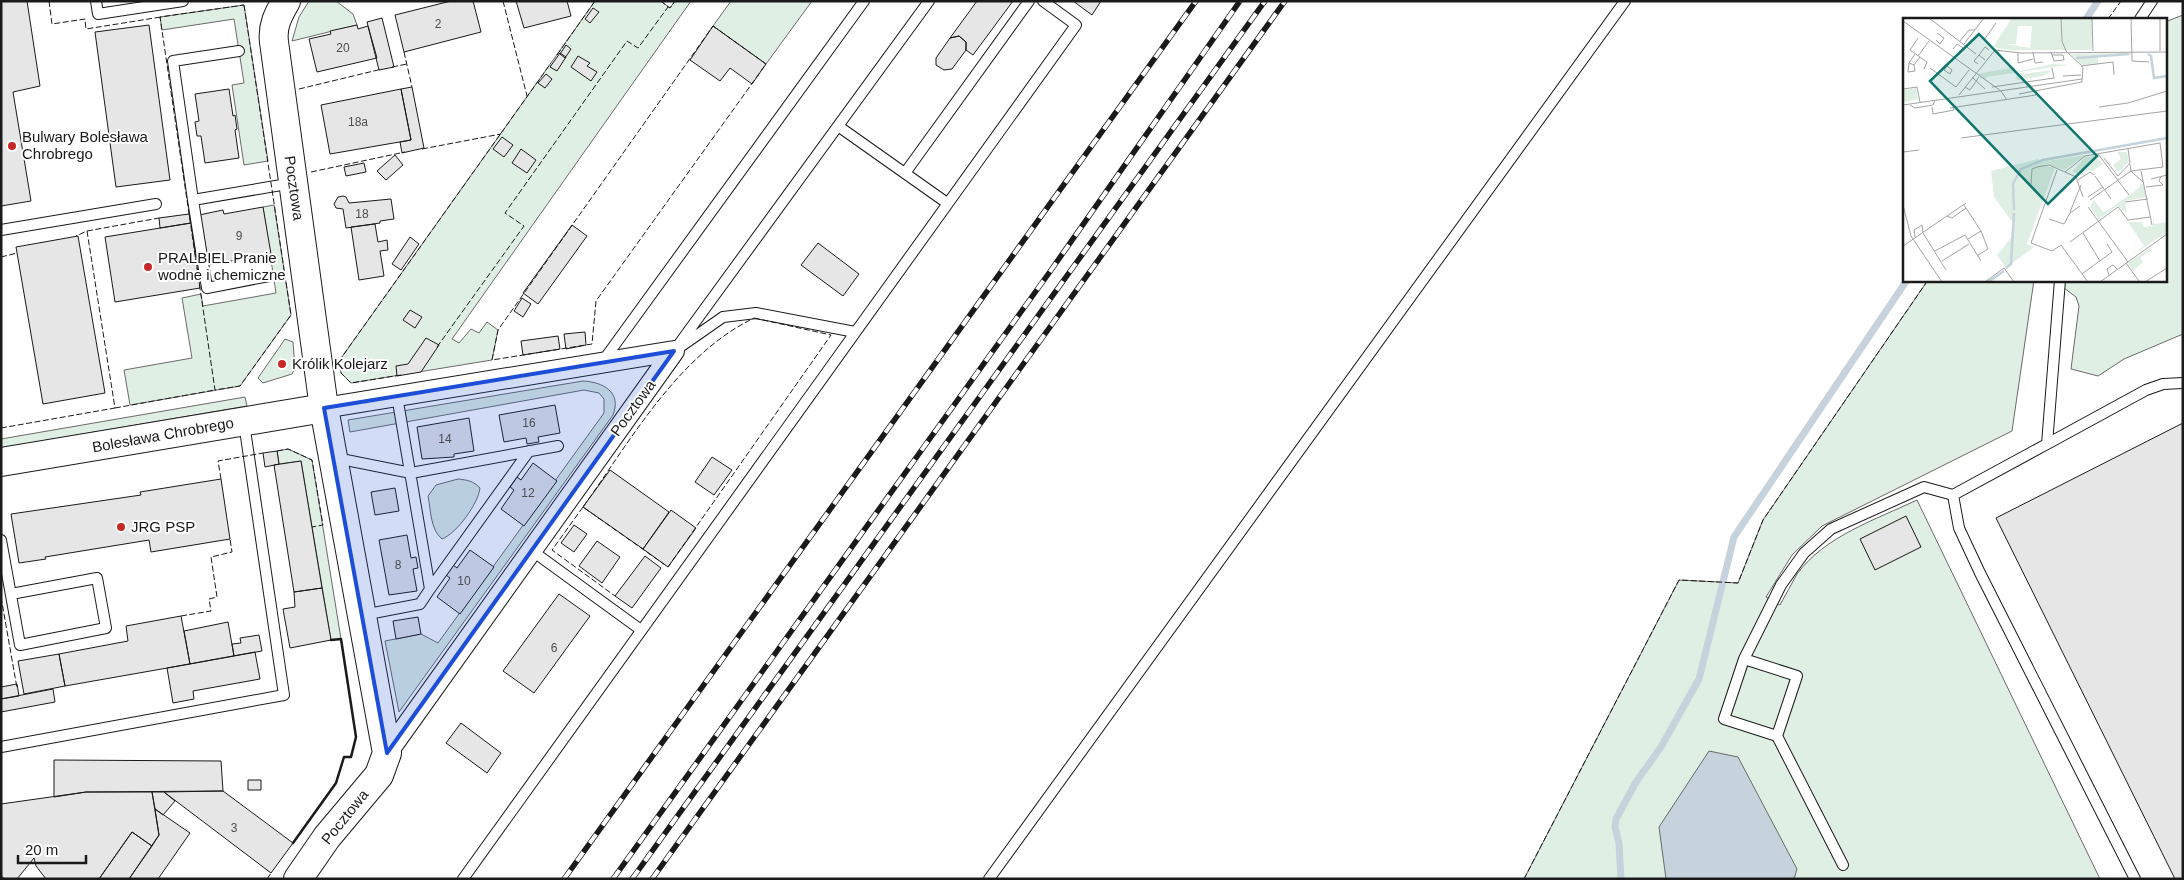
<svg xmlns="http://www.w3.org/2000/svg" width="2184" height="880" font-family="Helvetica,sans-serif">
<rect width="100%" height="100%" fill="#fff"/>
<path fill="#e0efe3" stroke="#6a6a6a" d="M309,1H336L353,14L357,25L292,41L299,17Z
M595,1H661L670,8L675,1H691L452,339L459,343L471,329L479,333L487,322L498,330L492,360L351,383L341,373L339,361Z
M731,1H812L766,64L713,26Z
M244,5L268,161L244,165L232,85L244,83L234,19L162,30L160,17Z
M2183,15V334L2124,359L2098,376L2071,369L2079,306L2076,297L2064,288L2065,280H2165V22Z
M274,205L291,315L240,386L130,405L124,370L192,358L182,298L201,294L203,306L276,293L263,207Z
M1928,280H2034L2012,431L1822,526L1792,555L1766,597L1780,605C1786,595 1791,584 1797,574C1825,536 1875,520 1917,500L2100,879H1524L1679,580L1738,583L1763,520Z
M285,339L293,342L295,368L292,374L263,383L258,378Z
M583,381C603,382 622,392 613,415L399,712L385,641L421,634L438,643L604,413V399L599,393L584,390L350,432L348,420Z
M245,397L247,406L1,448V439Z
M288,449L312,460L341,639L331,640L301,461L279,464L277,451Z
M458,479C468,480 473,481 480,488C478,504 457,533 442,539C430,529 431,510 428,496L436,485Z"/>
<path fill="#c6d2dc" stroke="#6a6a6a" d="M1709,751L1738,757L1797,869L1794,879H1666L1659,827Z"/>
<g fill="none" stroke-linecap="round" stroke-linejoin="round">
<path stroke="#c6d2dc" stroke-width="7" d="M2086,19L2098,1
M1621,879L1619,843L1615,827L1616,819L1636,782L1661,747L1699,679L1734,537L1907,280"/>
</g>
<path fill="#e6e6e6" stroke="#1a1a1a" d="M1,1H27L40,86L13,92L31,201L1,206Z
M451,1H473L481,32L404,52L395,15Z
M516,1H567L571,16L524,28Z
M977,1H1013L973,55L966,50V42L959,36L950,38Z
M1073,1H1101L1092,15Z
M593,8L599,12L590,23L585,19Z
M382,18L394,67L379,70L367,22Z
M149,25L170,180L116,187L95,32Z
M357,25L358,29L368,26L377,58L317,72L309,39L331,34L330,31Z
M713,26L766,64L752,84L730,68L720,81L690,60Z
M959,36L966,42V50L952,69L944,70L936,65V58L950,38Z
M566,45L571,49L565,58L560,54Z
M560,53L566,57L557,71L550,67Z
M578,56L590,63L587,66L597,72L591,81L571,67Z
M546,74L552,79L545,88L538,83Z
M412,87L424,148L402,153L400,142L411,140L401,89Z
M229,89L233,116L235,115L237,129L235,130L239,158L205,163L201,136H197L195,122L199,121L195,94Z
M401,89L411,140L330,154L321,105Z
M502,137L513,145L504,157L493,149Z
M521,149L536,160L527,173L512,163Z
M395,155L403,165L386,180L377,171Z
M364,163L366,172L346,176L344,167Z
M343,196L346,197L349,203L391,199L394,219L380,221V223L346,228L343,209L336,208L334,204L338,197Z
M263,207L271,254L208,265L199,215L223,210L224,214Z
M189,214L191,223L160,228L159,218Z
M191,223L200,288L115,302L105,237Z
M375,224L378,242L387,240L388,250L380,251L384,276L359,280L351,227Z
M572,225L587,236L538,304L523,293Z
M78,236L105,393L43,404L16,247Z
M410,237L419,244L401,270L392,264Z
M818,243L859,274L843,296L801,265Z
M522,298L531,304L523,317L514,311Z
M410,310L422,317L415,328L403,320Z
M585,332L586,345L566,349L564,334Z
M558,336L560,349L523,355L521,341Z
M426,338L439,345L421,372L397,376L396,366L408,364Z
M555,405L560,433L538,437L539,442L527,444L526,438L504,442L499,415Z
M469,418L474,451L454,454V457L422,459L417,427Z
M2183,423V879H2175L1996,518Z
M277,451L279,464L265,467L263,453Z
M712,457L732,470L714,495L695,482Z
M301,461L322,588L294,592L274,465Z
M533,463L557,481L524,526L501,509L514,490L510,487L517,477L521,480Z
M610,470L669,512L643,549L583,507Z
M221,479L230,539L151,552L149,540L45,557L46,559L19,563L11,514L141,495L140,492Z
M395,488L399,511L375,515L371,492Z
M671,510L696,528L668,567L643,549Z
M1906,516L1921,547L1875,570L1860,539Z
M574,525L587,534L574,552L561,543Z
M407,535L411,558L416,557L418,568L413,569L417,591L389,595L379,540Z
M597,541L620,557L602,583L579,566Z
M470,550L494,567L460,614L437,597L450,578L446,575L453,565L457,568Z
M645,556L661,568L632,608L615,596Z
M322,588L331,640L290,648L283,609L295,607L294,592Z
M559,594L590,616L534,693L503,671Z
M181,616L190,664L65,686L59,654L128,641L126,626Z
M418,617L421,634L396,639L393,621Z
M228,622L234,656L190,664L184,631Z
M259,635L262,651L234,656L232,644L241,643L240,638Z
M255,652L260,679L193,691L194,699L173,703L167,668Z
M59,654L65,686L24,694L18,661Z
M17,684L19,696L1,699V687Z
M53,689L55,702L1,712V699Z
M461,723L501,753L487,773L446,743Z
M54,760L221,761L223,791L86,792L54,797Z
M248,780H261V790H248Z
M223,791L293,843L271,873L164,792Z
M86,792H152L159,835L152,846L132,832L99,879H46L36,866L34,858L17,879H5L1,876V804Z
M152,792H164L175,801L163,815L155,809Z
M155,809L190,833L158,879H129L159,835Z
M132,832L152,846L129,879H99Z"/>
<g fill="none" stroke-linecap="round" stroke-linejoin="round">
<defs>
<path id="lane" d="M96,1L98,14L183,1
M2140,19L2152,1
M838,126L947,203
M905,173L1029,1
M193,200L173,61L239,51
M1,230L156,204
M269,276L207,288L193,200L293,183
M680,347L723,317L756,313L855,332
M674,351L929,1
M603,361L864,1
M2047,444L2146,390L2163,384L2183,383
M336,458L411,473L558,446
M1953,495L1959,528L1980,573L2135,879
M1,540L20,645L106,628L97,578L11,594
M531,550L641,630
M430,589L529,451
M363,615L420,604L430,589L397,396
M1744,659L1797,676L1777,736
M1,747L284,695L244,423
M1843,865L1777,736L1724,719L1744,659L1781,585L1804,553L1831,529L1924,487L1953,495L2047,444L2060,280
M463,879L1076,25L1043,1
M989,879L1625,1"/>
<path id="street" d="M324,408L674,351
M387,753L674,351"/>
<path id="secondary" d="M286,1C278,15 272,26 274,42L324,408L387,753L379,775L327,837L298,879
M1,462L324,408"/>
</defs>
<use href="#lane" stroke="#1a1a1a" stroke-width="12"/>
<use href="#street" stroke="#1a1a1a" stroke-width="22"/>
<use href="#secondary" stroke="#1a1a1a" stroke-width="30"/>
<use href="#lane" stroke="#fff" stroke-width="10"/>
<use href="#street" stroke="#fff" stroke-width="20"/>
<use href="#secondary" stroke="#fff" stroke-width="28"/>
<defs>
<path id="rail" d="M564,879L1196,1
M613,879L1049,273L1240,1
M632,879L1265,1
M652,879L1285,1"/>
</defs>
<use href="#rail" stroke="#1a1a1a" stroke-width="5.5"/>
<use href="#rail" stroke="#fff" stroke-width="4" stroke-dasharray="11" stroke-linecap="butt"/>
<path stroke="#1a1a1a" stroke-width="1" stroke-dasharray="6 2.5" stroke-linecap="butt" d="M49,1L52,24L85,19L86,29L161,17
M503,1L527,96
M244,5L291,315L240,386L215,390L160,17Z
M667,6L670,8L675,1
M2108,19L2121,1
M713,26L766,64L596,301L592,344L492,360L498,330Z
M404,52L412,87
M557,55L595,1
M392,67L407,64
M299,89L382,69
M422,149L501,134
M311,172L405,152
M87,231L159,218
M1,257L17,253
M754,318L831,335L668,567L583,507C631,440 678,355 754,318Z
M437,347L524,226L505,213L627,41L638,48L668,7L661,1
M401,375L351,383L341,373L339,361L551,63
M115,408L215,390
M1,428L115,408L87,231L76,236
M277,451L288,449L312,460L323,525L312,527
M221,479L218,461L263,453
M583,507L552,550L615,596
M1,597L17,688
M181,616L211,611L209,599L217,597L211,557L232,552L230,539
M267,879L271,873
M1524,879L1679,580L1738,583L1763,520L1928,280"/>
<path stroke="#1a1a1a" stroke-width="2.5" d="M293,843L336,783L344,757H351L356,737L341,639L331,640"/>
</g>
<path fill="#1d4ed8" fill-opacity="0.2" stroke="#1d4ed8" stroke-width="4" stroke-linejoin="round" d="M674,351L387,753L324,408Z"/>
<g fill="#c62828" stroke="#fff" stroke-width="2">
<circle cx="12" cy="146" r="5"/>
<circle cx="148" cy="267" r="5"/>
<circle cx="282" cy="364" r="5"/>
<circle cx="121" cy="527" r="5"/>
</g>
<g text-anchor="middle" stroke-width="4" stroke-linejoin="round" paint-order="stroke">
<g font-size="12" fill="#4d4d4d">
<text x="438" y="28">2</text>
<text x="343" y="52">20</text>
<text x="358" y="126">18a</text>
<text x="362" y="218">18</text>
<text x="239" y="240">9</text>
<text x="529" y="427">16</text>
<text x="445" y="443">14</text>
<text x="528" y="497">12</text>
<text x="398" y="569">8</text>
<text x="464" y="585">10</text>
<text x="554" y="652">6</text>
<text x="234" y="832">3</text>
</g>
<g font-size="15" fill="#1a1a1a" stroke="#fff" text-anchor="start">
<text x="22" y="142">Bulwary Bolesława<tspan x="22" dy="17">Chrobrego</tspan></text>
<text x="158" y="263">PRALBIEL Pranie<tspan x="158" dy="17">wodne i chemiczne</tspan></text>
<text x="292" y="369">Królik Kolejarz</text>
<text x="131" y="532">JRG PSP</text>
</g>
<g font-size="15" fill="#1a1a1a" stroke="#fff">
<text transform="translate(294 188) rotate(82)" y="5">Pocztowa</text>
<text transform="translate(633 408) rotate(-54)" y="5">Pocztowa</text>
<text transform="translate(163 435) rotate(-10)" y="5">Bolesława Chrobrego</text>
<text transform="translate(345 817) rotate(-51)" y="5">Pocztowa</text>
</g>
</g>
<g transform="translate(1903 18)">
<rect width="264" height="264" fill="#fff"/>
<path d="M109,0H189V32H110L117,34L90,29ZM115,8H129L127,30L104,26H113ZM227,35L228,37L195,38V46L179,47L168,36ZM149,46L166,47L83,59V63L74,56L112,49L113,54ZM149,52L141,58L114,62L113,57ZM13,70L15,81L0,84V72ZM214,134H224L226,144L215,154L210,147L218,141ZM183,137L161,152L145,146L139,147L152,150L124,226L131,229L103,250L94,237L108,220L110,205L91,179L88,153L135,141L138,144ZM193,138L200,146L190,153L185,152L179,157L169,154L182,139ZM237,166H240L243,179L222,183L224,195L214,188L196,201L187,189L191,182L200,194L205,192L236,170ZM250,199L251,206L264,204V214L225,240L241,228L225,204H239L241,209L250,208ZM247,230L249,232L237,240L240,244L230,253L225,245Z" fill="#e0efe3" fill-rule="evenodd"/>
<path fill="none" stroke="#c6d2dc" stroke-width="2.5" d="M245,36L248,38L251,60L264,58M173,40L226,36M111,192L110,166L118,151L140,142L264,120M103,250L108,246L111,195M85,264L101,253"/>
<path fill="none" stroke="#a3a3a3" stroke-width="1" d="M26,0L73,36M189,0L190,33M228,0L229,43L246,44M257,0V33M0,3L98,73L104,82M15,20L7,32L24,44L21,51M33,22L37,26L41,20L34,15M57,23L66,12H72M61,26L81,0M50,31L54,26L60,30L55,36M92,32L117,35L264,34M92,32L81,22L93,5M130,34L132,45L140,44M148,34L151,43L161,42L160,37H149M115,35V45L130,41M12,36L6,45L11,47L17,39M76,37L82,29L86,32M15,38L26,23M6,45L5,54L12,53L11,47M75,46L71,43L76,37L82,42M44,48L49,52L47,56L41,52L50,40M178,48L210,44L211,57M27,50L53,69L66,52M160,58L178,57M69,59L82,71M62,69L67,72L76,59M89,69L151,60L149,50M0,71L14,69L17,84M116,76L179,64L180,49L163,33L159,23L158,0M56,77L92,32M0,87L179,61M7,87L12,90L30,87L32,82M29,89L30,96L51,92L50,90M196,89L225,85L264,73M47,90L133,77V73M58,120L264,93M0,134L16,132M195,136L226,177M201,140L215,158L227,145L225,131M227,146L228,153L241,165M154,152L128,225L149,233L158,227L185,264M238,153L249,207M162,154L173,159L180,179M192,158L208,181M248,161L264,157M175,162L187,154L191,157M128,166L129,151L134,149L146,147L162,154L182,138L257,125L260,149L228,153L187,182M243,169L260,167L256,163L258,158M185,179L200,169M222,184L245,181M0,187L8,218L39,264M61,187L78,213L65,221M185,189L225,244M167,194L178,167M44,198L49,200L63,190M146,201L161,206L167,195L177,188M20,215L43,252M180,215L197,243M12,219L11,212L19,207L20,214M167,224L215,189L225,202L247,199M0,228L63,185M32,233L62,217L78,243M74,238L85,231L78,213M39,243L66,226M223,245L236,263M179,256L209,234L204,226M206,257L204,251L210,247L214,251M82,264L101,250L111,264M197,264L264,216M242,264L264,250"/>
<path fill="#0f766e" fill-opacity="0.15" stroke="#0f766e" stroke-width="2.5" d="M76,16L194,138L145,186L27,63Z"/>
<rect width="264" height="264" fill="none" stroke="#1a1a1a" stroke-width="2.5"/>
</g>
<rect width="2184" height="880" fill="none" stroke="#1a1a1a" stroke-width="5"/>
<path d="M18 855v8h68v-8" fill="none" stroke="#1a1a1a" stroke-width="2.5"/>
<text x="25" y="855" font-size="15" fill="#1a1a1a" stroke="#ffffff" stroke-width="4" paint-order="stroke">20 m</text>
</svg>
